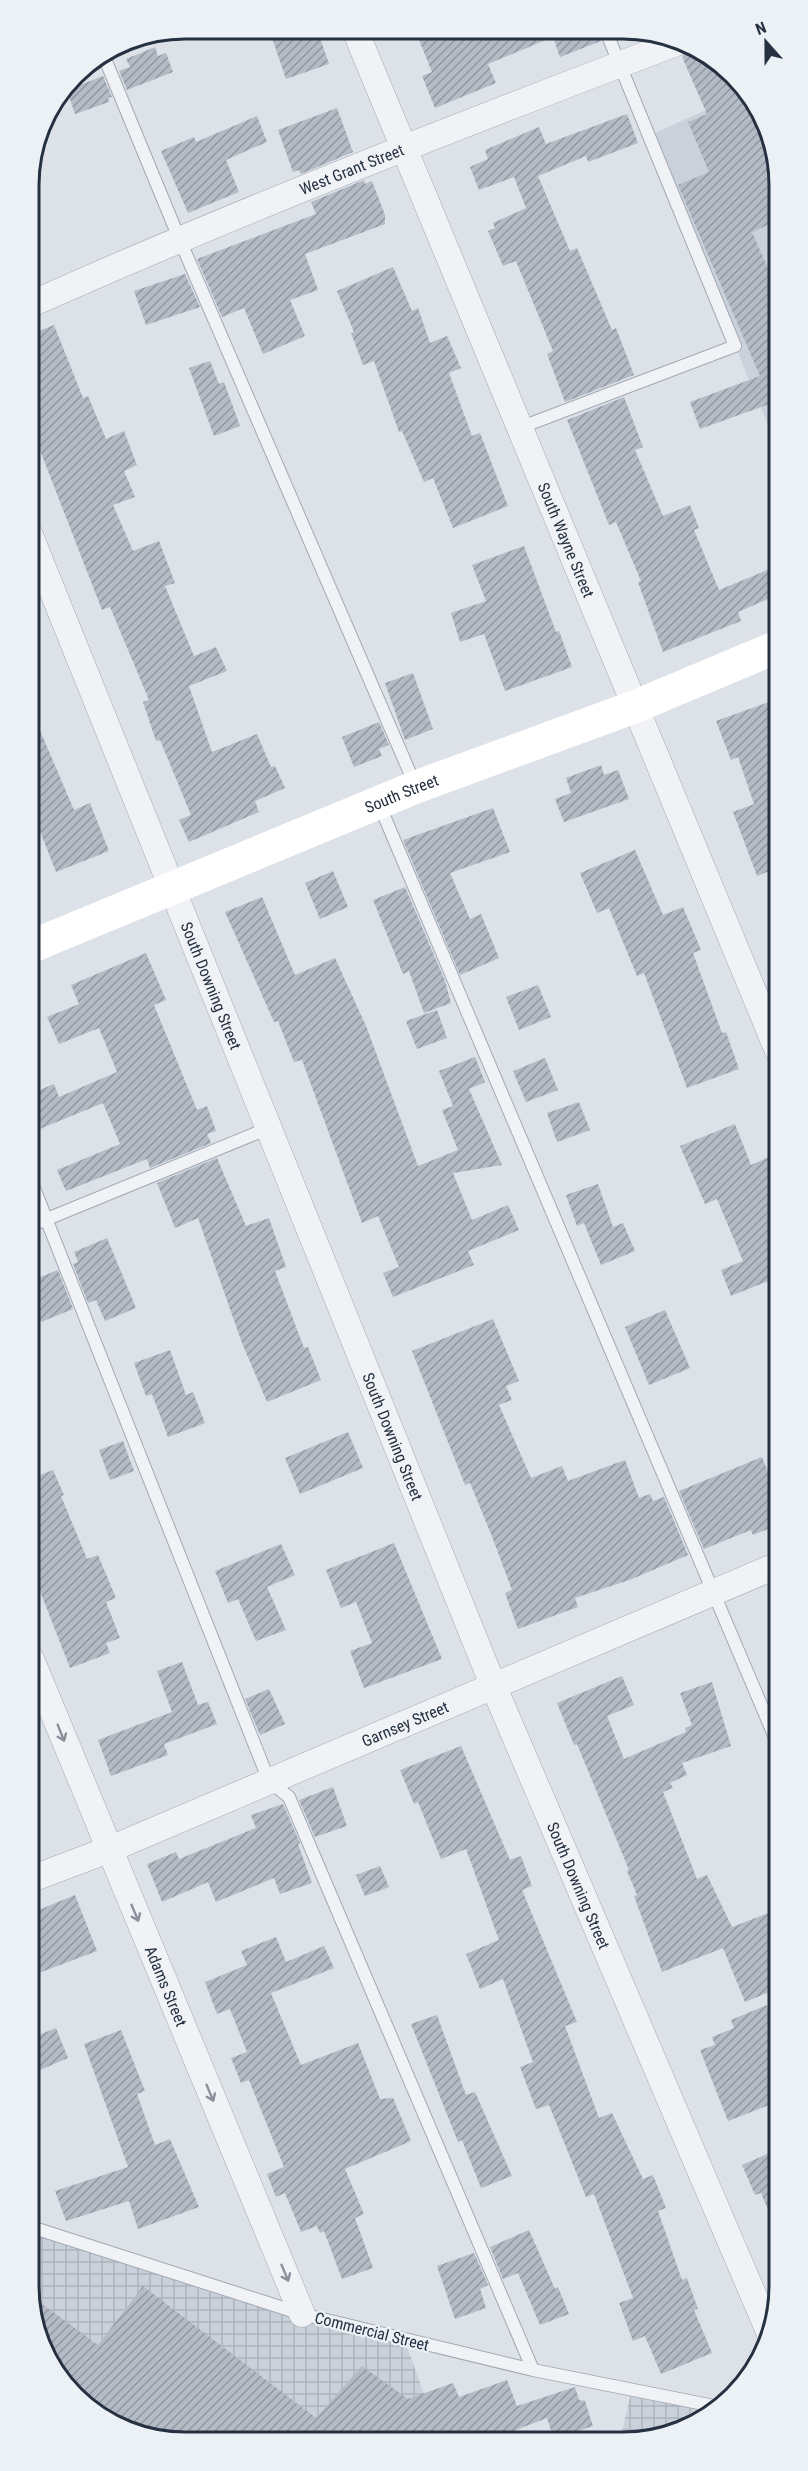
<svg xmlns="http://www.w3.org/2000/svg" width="808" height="2471" font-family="'Roboto Condensed',sans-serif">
<defs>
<pattern id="industrial-grid" width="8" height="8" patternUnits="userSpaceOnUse" patternTransform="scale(1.5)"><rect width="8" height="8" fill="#cbd1da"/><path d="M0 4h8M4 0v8" fill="none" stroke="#aeb4bc"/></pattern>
<pattern id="building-hatch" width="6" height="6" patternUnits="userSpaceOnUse" patternTransform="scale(1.5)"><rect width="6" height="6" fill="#b4bbc5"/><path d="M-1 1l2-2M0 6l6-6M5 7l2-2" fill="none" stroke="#9298a1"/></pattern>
</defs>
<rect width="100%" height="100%" fill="#dde2e8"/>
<path fill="#cbd1da" d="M744,93L777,155V447L648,136Z"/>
<path fill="url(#industrial-grid)" d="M31,2227L404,2339L441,2440H155L74,2396L31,2316Z
M632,2389L719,2407L701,2422L653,2440H620Z"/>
<path fill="url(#building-hatch)" d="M269,29H317L329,64L286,79Z
M415,30L598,31L601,41L560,57L553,37L488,64L496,83L435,108L422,76L432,72Z
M155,47L158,56L166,53L173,72L127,90L119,71L130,67L126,59Z
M689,50L726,70L739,100L746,97L777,155V221L752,232L777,289V415L772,403L700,429L690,402L760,376L678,185L709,172L688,122L707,114L682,57Z
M103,76L112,97L108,98L109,102L75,114L67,90Z
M337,108L353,152L301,174L299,170L293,172L278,130Z
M627,114L638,143L588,162L586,156L538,176L570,251L577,248L612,330L616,328L634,375L565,402L547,354L553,351L516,261L503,266L488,231L495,228L493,223L526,208L514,177L479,190L470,167L488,159L485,150L539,127L546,144Z
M257,116L267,142L226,160L239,192L188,213L161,151L194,137L196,142Z
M364,180L365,184L372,181L385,215V224L305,254L318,290L290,300L305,336L263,354L244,308L222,317L197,259L316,214L311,202Z
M393,267L412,311L418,308L430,343L447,336L461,368L449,373L472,436L480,433L508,506L453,528L433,478L424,482L402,431L399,432L374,361L363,365L351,333L354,332L337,291Z
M185,274L200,307L146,325L134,291Z
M54,325L83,398L88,396L106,439L124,431L137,465L124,471L135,497L113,505L133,551L159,541L175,583L165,586L194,656L216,647L227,671L189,686L212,752L257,734L271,767L275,766L285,788L255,801L259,812L189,842L179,820L191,815L160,740L156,741L143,702L149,700L110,607L102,610L29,422V335Z
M210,361L219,384L224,382L240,426L214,436L189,368Z
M624,397L643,447L635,450L663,516L690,505L699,528L694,530L719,590L777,566V595L738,612L741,621L663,652L638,582L641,581L616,522L609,525L567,420Z
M524,546L556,632L559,631L572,667L505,691L484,634L460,642L451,613L486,601L472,565Z
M413,673L433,729L405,740L385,683Z
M769,702L777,724V868L757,876L733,812L754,804L738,757L731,760L716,721Z
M30,707L74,810L90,803L109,851L56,872L30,806Z
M379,722L389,745L379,749L382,756L354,767L342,737Z
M601,765L604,775L618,770L629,799L564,822L555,799L571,793L566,778Z
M493,808L510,852L450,873L470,919L481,914L499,958L460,975L403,840Z
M635,850L663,915L683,907L701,950L693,953L722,1033L726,1032L739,1069L687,1088L644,973L637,976L609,908L597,913L580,873Z
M333,871L348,907L320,919L305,883Z
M405,887L445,981L451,1003L424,1013L409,971L403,974L373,900Z
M262,897L295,975L335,958L366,1026L418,1166L458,1150L442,1110L453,1106L439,1071L475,1057L485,1082L469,1089L502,1165L453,1173L472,1220L508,1205L519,1230L468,1251L474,1265L393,1297L383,1273L399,1267L378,1216L362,1223L302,1060L294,1062L278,1021L274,1022L225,912Z
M146,953L166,1000L154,1005L197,1110L207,1106L216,1131L207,1134L211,1143L150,1168L147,1159L66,1191L57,1170L120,1144L103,1103L30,1133V1094L54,1084L59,1097L117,1072L99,1028L59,1044L47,1017L79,1004L71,985Z
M538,985L551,1017L519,1030L506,997Z
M437,1010L447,1038L417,1049L406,1021Z
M545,1058L558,1090L526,1102L513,1071Z
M579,1102L590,1130L557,1142L547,1113Z
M735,1124L751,1165L769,1157L778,1179V1277L731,1296L721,1270L743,1261L717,1199L705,1204L680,1146Z
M217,1158L246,1226L269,1218L286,1267L275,1271L304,1348L308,1347L321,1380L267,1402L242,1343L198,1218L175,1228L157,1183Z
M598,1184L613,1227L623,1223L635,1251L601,1265L584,1223L577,1226L566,1195Z
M107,1238L136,1308L105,1321L96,1300L88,1303L73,1264L78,1262L74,1252Z
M58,1270L73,1309L41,1322L30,1296V1281Z
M665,1310L690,1368L649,1385L625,1327Z
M493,1319L519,1381L506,1386L512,1400L499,1405L531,1478L562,1466L568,1481L625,1460L639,1498L650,1494L653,1501L664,1497L688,1555L632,1579L575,1598L578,1607L518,1629L505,1593L512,1590L491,1534L470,1483L465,1485L412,1351Z
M170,1350L186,1395L193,1392L205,1423L168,1437L152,1394L146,1396L134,1363Z
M348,1432L363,1468L300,1494L285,1458Z
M123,1441L134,1471L110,1480L99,1450Z
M762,1457L778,1497V1525L753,1535L751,1530L704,1549L679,1491Z
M53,1470L64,1495L61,1496L87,1559L98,1555L116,1598L106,1602L120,1638L106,1643L110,1653L70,1668L31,1568L30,1479Z
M394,1543L442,1659L364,1688L350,1651L372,1643L356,1602L341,1608L326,1570Z
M281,1544L295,1575L267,1587L286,1630L256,1641L238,1599L228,1603L215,1571Z
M182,1662L198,1705L208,1702L217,1724L164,1744L168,1755L111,1776L98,1740L172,1712L157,1671Z
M622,1676L634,1705L607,1716L624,1759L686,1732L685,1728L692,1725L680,1693L712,1682L731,1746L682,1763L687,1775L670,1783L673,1788L663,1792L697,1879L707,1875L732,1927L774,1911L779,1923V1949L767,1953L779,1988L745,2002L723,1948L662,1972L634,1896L637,1895L627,1871L629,1870L577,1744L574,1745L557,1703Z
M269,1689L285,1724L260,1735L245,1699Z
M461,1746L510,1860L521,1856L532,1886L522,1890L577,2022L565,2026L599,2118L612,2113L643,2179L653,2175L666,2208L658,2211L682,2280L687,2278L698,2309L694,2310L712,2353L661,2374L645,2336L633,2341L619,2303L633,2298L594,2194L586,2197L549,2105L536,2109L520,2067L533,2062L503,1979L480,1989L466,1954L499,1940L466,1849L441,1859L418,1802L414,1804L400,1770Z
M333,1787L347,1826L315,1837L299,1800Z
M283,1804L300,1843L298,1844L312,1883L280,1894L274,1878L216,1902L208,1882L162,1902L147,1864L176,1852L179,1859L256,1828L251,1815Z
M380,1866L389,1887L365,1896L356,1875Z
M75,1895L97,1951L31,1976V1913Z
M276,1937L286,1962L324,1946L334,1968L271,1993L301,2065L358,2043L380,2099L393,2098L411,2141L345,2169L364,2214L355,2218L373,2268L342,2279L324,2231L320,2233L317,2226L301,2232L285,2193L276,2197L267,2174L284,2167L249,2080L241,2083L231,2058L247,2052L230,2009L217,2014L205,1982L247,1965L241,1951Z
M767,2005L779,2036V2101L728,2121L700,2050L715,2045L712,2037L734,2028L731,2020Z
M437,2015L466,2095L475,2092L512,2176L481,2188L462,2140L458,2142L411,2024Z
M56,2028L68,2058L31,2074V2038Z
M121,2030L145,2091L137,2094L155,2145L170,2139L199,2207L138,2229L129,2201L66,2221L55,2191L128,2167L84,2044Z
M779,2149V2236L761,2193L755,2195L742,2165Z
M529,2230L555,2289L558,2287L569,2314L540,2325L518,2273L503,2279L490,2247Z
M474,2253L488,2285L480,2289L486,2308L455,2319L437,2266Z
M143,2286L316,2418L362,2366L408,2399L453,2383L459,2397L507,2380L517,2406L575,2387L579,2400L585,2401L593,2426L554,2439L547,2418L490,2440H155L74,2396L31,2316V2296L98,2345Z"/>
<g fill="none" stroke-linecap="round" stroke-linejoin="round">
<defs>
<path id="lane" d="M103,54L179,238L416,787
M519,428L735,346L606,31
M379,804L779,1747
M30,1178L269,1781L289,1797L533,2370
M30,1226L269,1128
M31,2227L302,2314L533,2370L719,2407"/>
<g id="street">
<path id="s1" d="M355,30L778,1051"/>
<path id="s2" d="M29,305C242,210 458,126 676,43"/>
<path id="s3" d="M29,533L493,1685L770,2334"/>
<path id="s4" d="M31,1659L302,2314"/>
<path id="s5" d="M31,1879L108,1850L778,1565"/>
</g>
</defs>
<use href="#lane" stroke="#a2a9b2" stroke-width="14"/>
<use href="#street" stroke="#a2a9b2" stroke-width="27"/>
<use href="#lane" stroke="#f0f2f6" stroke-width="12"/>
<use href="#street" stroke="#f0f2f6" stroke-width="26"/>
<path stroke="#fff" stroke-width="33" id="s6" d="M30,947L416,787L634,707L777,647"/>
</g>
<defs><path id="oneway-shaft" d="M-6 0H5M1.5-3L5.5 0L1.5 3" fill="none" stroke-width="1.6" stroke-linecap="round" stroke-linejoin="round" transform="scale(1.5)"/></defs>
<g stroke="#8a919b">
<use href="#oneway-shaft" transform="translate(61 1733) rotate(68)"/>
<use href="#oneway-shaft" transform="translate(135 1913) rotate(67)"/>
<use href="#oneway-shaft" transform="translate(210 2093) rotate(67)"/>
<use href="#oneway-shaft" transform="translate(285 2273) rotate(67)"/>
</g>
<g text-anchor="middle" stroke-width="4.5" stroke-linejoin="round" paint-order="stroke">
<g font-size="16" fill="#253040" stroke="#ecf1f6">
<text dy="6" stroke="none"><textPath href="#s2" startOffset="350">West Grant Street</textPath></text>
<text dy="6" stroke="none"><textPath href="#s1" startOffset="552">South Wayne Street</textPath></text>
<text dy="6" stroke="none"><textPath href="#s6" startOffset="402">South Street</textPath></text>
<text dy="6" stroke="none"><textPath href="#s3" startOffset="488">South Downing Street</textPath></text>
<text dy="6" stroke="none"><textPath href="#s3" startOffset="974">South Downing Street</textPath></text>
<text dy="6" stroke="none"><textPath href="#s5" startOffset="405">Garnsey Street</textPath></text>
<text dy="6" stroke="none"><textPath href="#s3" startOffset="1460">South Downing Street</textPath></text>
<text dy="6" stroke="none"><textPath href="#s4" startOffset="354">Adams Street</textPath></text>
<text transform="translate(372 2331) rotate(14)" y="6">Commercial Street</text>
</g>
</g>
<path d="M0 0H808V2471H0ZM185 39H623A146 146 0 0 1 769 185V2286A146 146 0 0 1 623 2432H185A146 146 0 0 1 39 2286V185A146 146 0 0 1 185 39Z" fill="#ecf1f6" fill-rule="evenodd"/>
<path fill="none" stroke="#253040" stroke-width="3" d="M185 39H623A146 146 0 0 1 769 185V2286A146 146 0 0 1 623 2432H185A146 146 0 0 1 39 2286V185A146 146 0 0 1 185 39Z"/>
<g transform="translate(766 42) rotate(339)" stroke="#ecf1f6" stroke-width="4.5" paint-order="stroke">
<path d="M0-4.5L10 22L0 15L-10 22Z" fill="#253040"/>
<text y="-9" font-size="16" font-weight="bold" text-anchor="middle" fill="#253040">N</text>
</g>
</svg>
